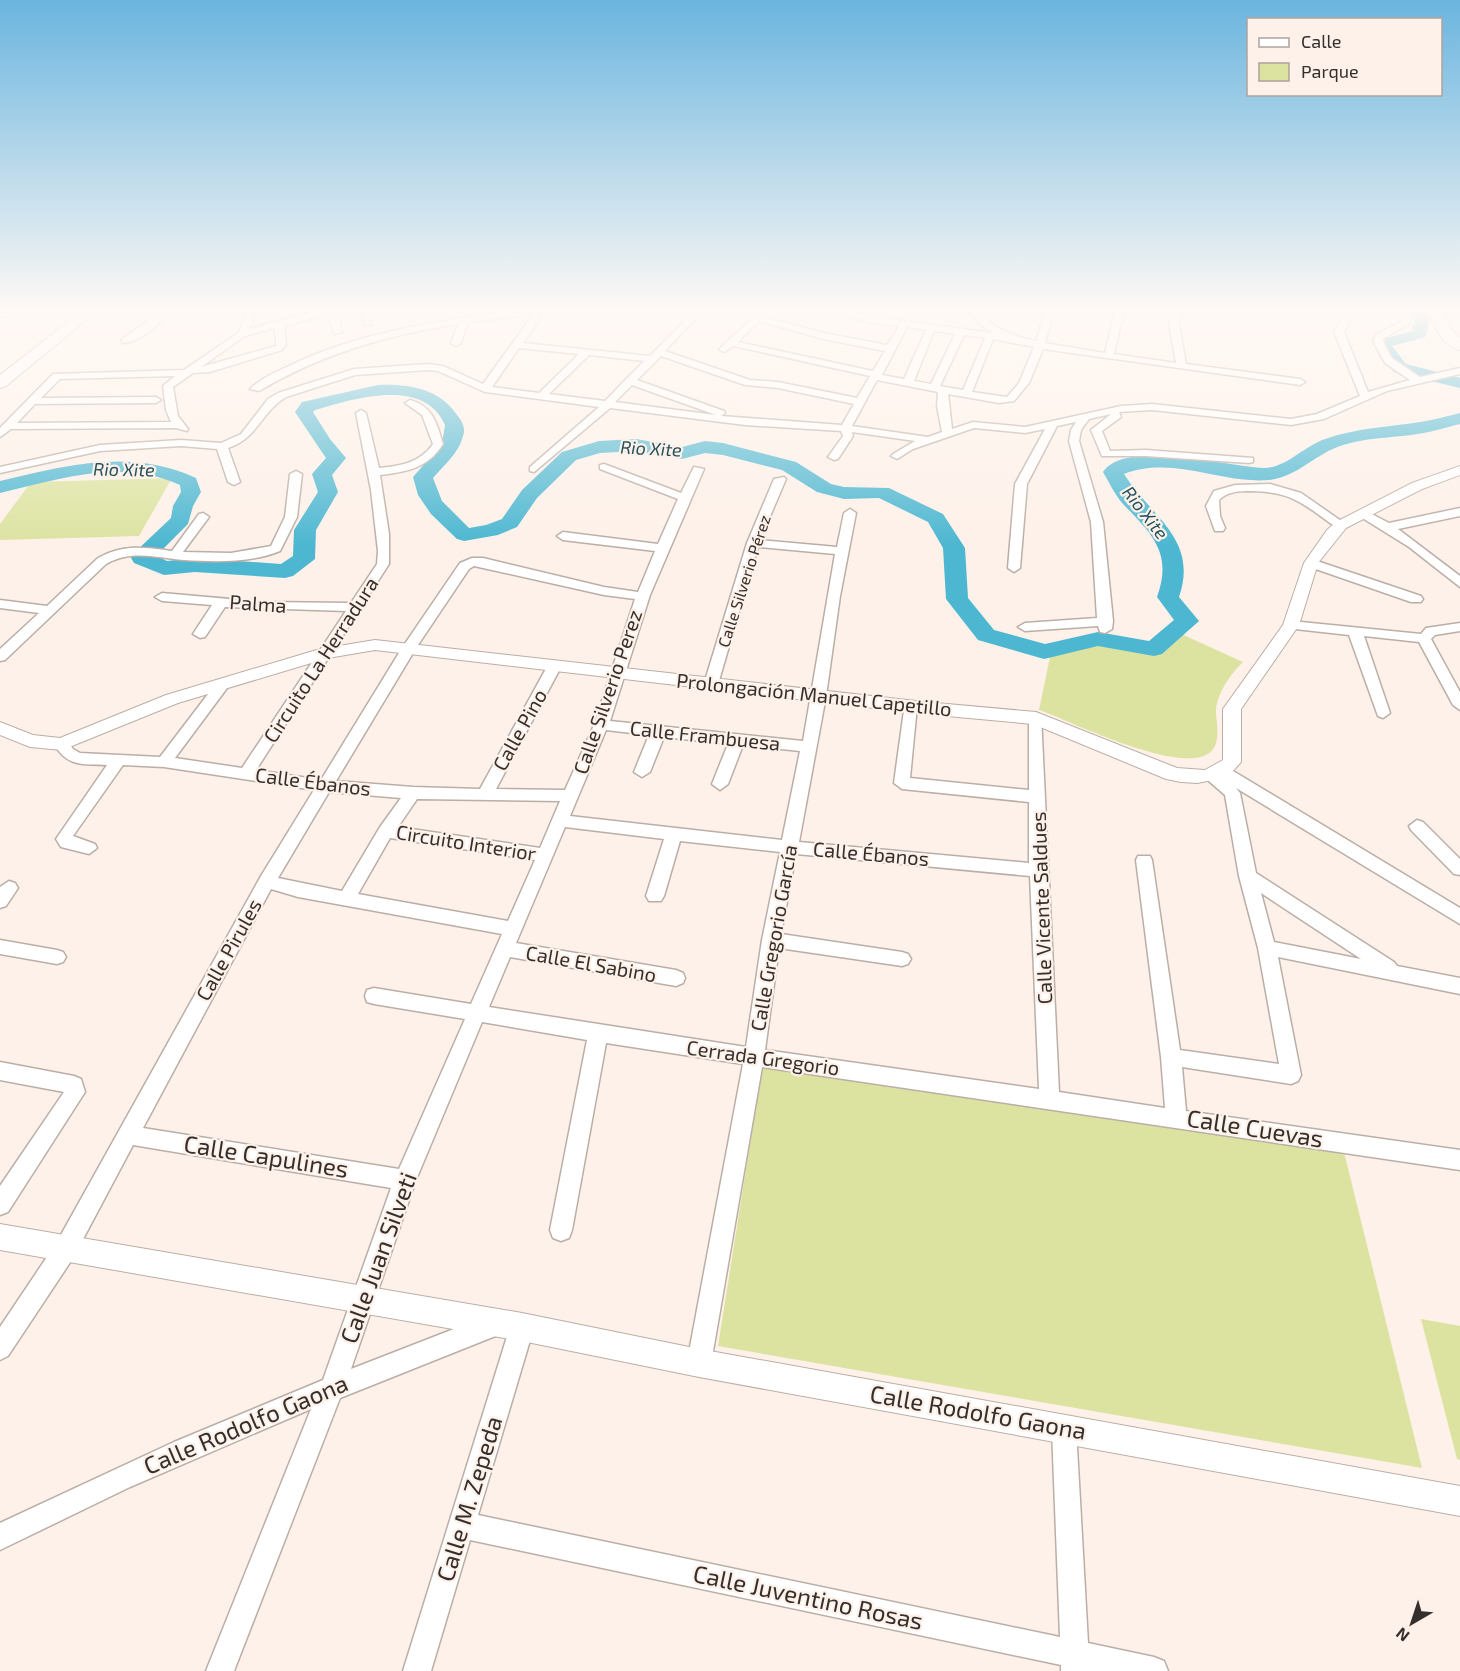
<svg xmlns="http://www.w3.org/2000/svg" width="1460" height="1671" font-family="'Exo 2',sans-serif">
<rect width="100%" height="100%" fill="#fef1e9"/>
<path fill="#dce3a0" d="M172,478L139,536L0,540V524L31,482Z
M1179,633L1243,662C1231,674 1215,695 1216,714C1217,723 1219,737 1215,746C1197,785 1069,720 1039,710L1051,652L1099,641L1156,651Z
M762,1068L1344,1152L1422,1468L718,1346Z
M1421,1319L1460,1326V1460L1457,1459Z"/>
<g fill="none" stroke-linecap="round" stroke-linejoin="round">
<path fill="#4db7d1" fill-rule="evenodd" d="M1416,311H1432L1425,337L1392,346L1406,364L1460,378V388L1394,372L1374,344L1376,341L1412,331Z
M378,385C408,384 439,388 457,415C462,421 466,428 463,436C459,453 444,465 433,478L442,501L469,528L486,525L502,519L522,490L562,452L599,441L636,439L682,447L705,441L723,443L796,462L831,484L844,487L889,488L943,514L965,548L968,598L994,630L1045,644L1098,632L1149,641L1174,620L1157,597C1173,553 1152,534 1123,504C1115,495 1109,482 1103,472C1126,438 1229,467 1264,468C1286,468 1304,446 1325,439C1356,428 1388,427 1420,422C1433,420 1447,416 1460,413V424C1444,428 1428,433 1411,435C1388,438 1365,438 1343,445C1316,453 1298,477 1269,480C1220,484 1173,455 1124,474C1151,517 1199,539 1179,597L1199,621L1162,654L1154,656L1098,646L1044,659L978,640L946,599L943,548L928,522L879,498L844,499L817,492L782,470L723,455L705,453L682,459L636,451L600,453L576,460L537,498L517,527L498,535L464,541L457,539L431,514L418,495L413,477L442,444L445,425C424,376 352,399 315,410L313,412L330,439L346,458L332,475L338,492L316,530L315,559L293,576L285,578L195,572L164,575L134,563L131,558L134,553L171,518L173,506L181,492L180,485C122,458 58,479 0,493V481C66,465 131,448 196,478L201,492L193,506L188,524L156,556L167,561L195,558L281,564L293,556L294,530L318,492L312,474L326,458L295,412L302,402Z"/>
<defs>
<path id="minor" d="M0,311H35L0,317Z
M162,311H172C161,323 138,344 122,343V339Z
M248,311H257L249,329L317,311H336L342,332L334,334L328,314L284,326L286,345L282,350L210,372L193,373L173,387L178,416L188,429L187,431L176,428L11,429L0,437V428L53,374L184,370L238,333ZM275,328L276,346L201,367L245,336ZM175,376L163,386L166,410L171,422L17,423L35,404L156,403L161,400L156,397L41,398L60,379Z
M360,311H369L371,325H365Z
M503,311L537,312L540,319L523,343L650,356L694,311H703L665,351L750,380L778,382L857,398L870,376L733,346L724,352L719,349L760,311H770L764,317L824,333L887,345L899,326L872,323L832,311H847L902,321L908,311H916L910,322L993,333L982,326L969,311H979C995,330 1012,336 1036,341L1045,311H1054L1045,343L1105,353L1115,311H1124L1114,354L1176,363L1169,324L1175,311H1183L1179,324L1186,364L1300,379L1305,382L1300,385L1043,349L1029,383L1014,401L999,403L948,394L952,429L973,422L1025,427L1121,406L1152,404L1291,419L1317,414L1360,396L1334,332L1347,311H1356L1344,332L1368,392L1410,380L1385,363L1373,341L1377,334L1402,321L1405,311H1414L1409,324L1384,338L1383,341L1392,358L1420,377L1460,368V374L1387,391L1324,419L1291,425L1152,410L1119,412L1121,417L1102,431L1110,451L1146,450L1253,458V462L1249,463L1146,456H1102L1091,430L1111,414L1089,419L1081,430L1079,441L1103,522L1113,621L1112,629L1105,633L1100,632L1098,626L1025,631L1018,627L1025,623L1097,618L1091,522L1069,441L1071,430L1076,422L1057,426L1027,484L1020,568L1014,572L1008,568L1015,484L1045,429L1025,433L974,428L913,449L897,459L891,456L893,454L915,441L852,432L853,436L838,459L834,460L828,457L843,436L841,431L745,425L610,408L534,472L530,471V467L599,407L485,392L438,371L428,370L355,375L286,397C261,412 258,438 228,448L240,482L234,485L228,482L217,449L181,446L100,451L0,473V467L100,445L181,440L221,443L241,434L268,399L278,393L354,369L428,364L443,366L483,384L530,319L529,315L468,322L461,343L456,346L451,343L458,324C387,335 321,354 259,391L250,389C260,379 276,372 289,366C356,333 430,323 503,311ZM759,321L823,339L885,351L873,371L738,342ZM907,327L926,330L904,379L882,375ZM934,331L955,334L931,384L914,381ZM964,335L985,338L963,390L940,386ZM993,339L1034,347L1019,383L1007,397L972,392ZM519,348L579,354L539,393L492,387ZM589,355L644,361L605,401L549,394ZM661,356L745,385L778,388L854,404L842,425L721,416L725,413L724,411L637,380ZM877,380L938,392L937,406L942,432L928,437L852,426ZM632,385L716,415L615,402Z
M1302,311H1313L1308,314Z
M410,400C433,406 437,424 443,444C428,468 407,472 380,475L389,534V564L256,770L321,780L402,648L460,563L472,558H483L604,587L638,592L655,551L563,540L557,536L563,532L658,544L678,499L600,469V465L604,464L681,493L694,467L704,469L650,595L610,721L803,741L835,554L758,547L718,684L711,689L704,684L747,543L774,479L784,477L786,479L760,540L837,547L844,513L850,509L856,513L840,596L826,696L799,842L1029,863V802L902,789L894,783L905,703H915L917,706L910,778L1029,790V718L1036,713L1041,715L1059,1092L1165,1108L1161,1057L1136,860L1138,856H1150L1152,860L1180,1050L1279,1064L1258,948L1239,876L1225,795L1203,776L1205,772H1214L1216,768H1228L1460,908V924L1236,788L1240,793L1256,873L1394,962L1397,966L1460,978V994L1278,957L1301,1075L1298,1081L1291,1084L1182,1067L1186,1111L1460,1150V1170L762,1067L711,1363L707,1371L699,1375L691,1371L687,1363L743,1064L606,1043L572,1230L569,1238L561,1241L553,1238L550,1230L587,1040L482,1022L416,1180L351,1369L495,1313L503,1317L507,1325L503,1333L340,1398L234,1671H206L311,1409L130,1487L0,1550V1523L174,1442L323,1380L391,1188L133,1145L73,1258L8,1356L0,1360V1327L57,1242L261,876L314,790L164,767L123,765L73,836L95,844L97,848L89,854L61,847L56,839L107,765C83,764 67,767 54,744L62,739L67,740L73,749L80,753L160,757L218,681L223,679L230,684L175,758L242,768L346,611L225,607L205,637L200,638L193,634L212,605L162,601L155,597L162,593L263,602L351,603L377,564L378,551L371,490L356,413L361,410L366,413L379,468C400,466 420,463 433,444L422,415L405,403ZM474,566L604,595L635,599L594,725L565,790L496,789L562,665L555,661L548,665L480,789L413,787L336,781L416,648L469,569ZM606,730L649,735L634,772L642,777L650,772L664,737L728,744L712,784L720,790L728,784L743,745L800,751L782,840L570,816ZM329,792L401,798L380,827L342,891L278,878ZM417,799L560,801L540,848L398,827ZM565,827L664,839L646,896L649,901H661L664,896L680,841L780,852L762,940L746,1047L489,1007L510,957L676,986L683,983L685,978L683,973L676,970L516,943ZM390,838L535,860L508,921L358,894ZM796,854L1030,876L1039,1089L765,1050L779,948L902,966L908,964L911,959L908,954L902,952L781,934ZM271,889L298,897L502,934L471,1004L374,988L367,990L365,996L367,1002L374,1004L465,1019L399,1169L143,1128ZM1261,893L1361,959L1274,942Z
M296,471L302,474L297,517L280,551C251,563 215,562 184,560C156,558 132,549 106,564L5,660L0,661V649L39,613L0,608V600L47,606L98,558C122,544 145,547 172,551L199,514L203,513L209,517L183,552L231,553L271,546L285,517L290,474Z
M1270,484L1301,493L1347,525L1337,528C1303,504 1294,492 1251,491C1240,491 1228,491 1219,500L1220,516L1225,528L1223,531H1215L1206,506L1214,491L1235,485Z
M1460,508V516L1398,529L1460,576V587L1409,547L1356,514L1366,511L1389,523Z
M1311,559L1421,596L1423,599L1421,602H1411L1307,566L1305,563Z
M1291,621L1421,634L1426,628L1460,623V631L1435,635L1431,639L1460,692V710L1453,705L1419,642L1364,636L1390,713L1383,718L1378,716L1349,635L1286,628L1284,625Z
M1417,820L1423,822L1460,859V875L1454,874L1411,830L1409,826Z
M9,881L15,883L18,888L6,906L0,908V887Z
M0,940L57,950L63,952L66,957L63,962L57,964L0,954Z
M0,1062L74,1076L81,1079L85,1092L8,1212L0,1215V1186L64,1092L0,1080Z
M522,1315L530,1319L534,1327L478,1515L1060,1637L1052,1429L1055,1420L1064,1417L1073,1420L1076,1429L1088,1643L1154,1657L1164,1661L1168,1671H1061V1665L470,1540L431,1671H403L510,1327L514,1319Z"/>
<path id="tertiary" d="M1460,466V475L1422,489L1346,528L1318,563L1299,625L1241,709V762L1232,772L1218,779L1197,783L1181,782L1166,779L1033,724L925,714L375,650L328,658L178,703L62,750L30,747L0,735V722L33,735L60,738L166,695L320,649L375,640L925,702L1036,712L1177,768L1205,770L1223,760V709L1283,625L1304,563L1327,530L1336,522L1412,483Z
M0,1224L522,1313L699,1349L1460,1486V1516L699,1377L522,1341L0,1250Z"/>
<path id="primary" d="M82,311H97L6,386L0,388V375Z
M1430,311H1444L1449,326L1460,338V350C1444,347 1432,326 1430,311Z"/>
</defs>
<use href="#minor" stroke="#baaea6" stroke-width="3"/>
<use href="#tertiary" stroke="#baaea6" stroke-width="2"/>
<use href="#primary" stroke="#baaea6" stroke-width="2"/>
<use href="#minor" fill="#fff" fill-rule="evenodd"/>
<use href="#tertiary" fill="#fff" fill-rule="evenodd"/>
<use href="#primary" fill="#fff" fill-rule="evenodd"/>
</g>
<linearGradient id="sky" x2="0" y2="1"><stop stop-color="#6ab5df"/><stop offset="0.57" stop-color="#fff9f5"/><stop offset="1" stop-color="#fff9f5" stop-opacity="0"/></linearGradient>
<rect width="1460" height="545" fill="url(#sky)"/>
<g text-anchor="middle" stroke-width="4.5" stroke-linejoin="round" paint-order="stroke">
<g font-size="16" fill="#342f2c" stroke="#fef1e9">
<text transform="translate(744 581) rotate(-72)" y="6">Calle Silverio Pérez</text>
</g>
<g font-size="18" font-style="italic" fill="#24525d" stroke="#fef1e9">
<text transform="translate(651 449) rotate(3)" y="6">Rio Xite</text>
<text transform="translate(124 470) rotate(1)" y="6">Rio Xite</text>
<text transform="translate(1145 513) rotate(52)" y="6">Rio Xite</text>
</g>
<g font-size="20" fill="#342f2c" stroke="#fef1e9">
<text transform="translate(258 604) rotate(4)" y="7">Palma</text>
<text transform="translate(321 660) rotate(-57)" y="7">Circuito La Herradura</text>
<text transform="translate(608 692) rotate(-71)" y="7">Calle Silverio Perez</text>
<text transform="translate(814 695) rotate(6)" y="7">Prolongación Manuel Capetillo</text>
<text transform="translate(520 730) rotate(-61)" y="7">Calle Pino</text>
<text transform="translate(705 736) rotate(6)" y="7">Calle Frambuesa</text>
<text transform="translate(313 782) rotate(7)" y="7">Calle Ébanos</text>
<text transform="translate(466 843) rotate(9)" y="7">Circuito Interior</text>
<text transform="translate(871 854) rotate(5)" y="7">Calle Ébanos</text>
<text transform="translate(1042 908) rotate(-92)" y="7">Calle Vicente Saldues</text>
<text transform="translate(774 938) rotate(-80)" y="7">Calle Gregorio García</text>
<text transform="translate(229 950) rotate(-61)" y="7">Calle Pirules</text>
<text transform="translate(591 964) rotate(10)" y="7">Calle El Sabino</text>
<text transform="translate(763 1058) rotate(8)" y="7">Cerrada Gregorio</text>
</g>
<g font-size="24" fill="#342f2c" stroke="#fef1e9">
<text transform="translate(1255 1129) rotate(9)" y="8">Calle Cuevas</text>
<text transform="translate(266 1157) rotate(9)" y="8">Calle Capulines</text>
<text transform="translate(379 1258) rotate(-70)" y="8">Calle Juan Silveti</text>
<text transform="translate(978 1413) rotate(10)" y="8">Calle Rodolfo Gaona</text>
<text transform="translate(246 1425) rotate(-23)" y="8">Calle Rodolfo Gaona</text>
<text transform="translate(470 1499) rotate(-73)" y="8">Calle M. Zepeda</text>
<text transform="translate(808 1598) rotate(12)" y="8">Calle Juventino Rosas</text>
</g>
</g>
<rect x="1247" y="18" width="195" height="78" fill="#fef1e9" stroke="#ada39d" stroke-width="1.5"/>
<rect x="1259" y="38" width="30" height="9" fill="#ffffff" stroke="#ada39d" stroke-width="1.5"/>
<text x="1301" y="48" font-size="18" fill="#342f2c">Calle</text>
<rect x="1259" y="63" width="30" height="18" fill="#dce3a0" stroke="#ada39d" stroke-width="1.5"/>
<text x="1301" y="78" font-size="18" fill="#342f2c">Parque</text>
<g transform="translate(1412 1623) rotate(219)" stroke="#fef1e9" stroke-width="4.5" paint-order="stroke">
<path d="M0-4.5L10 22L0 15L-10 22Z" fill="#342f2c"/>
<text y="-9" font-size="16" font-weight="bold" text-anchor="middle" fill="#342f2c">N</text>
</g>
</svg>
